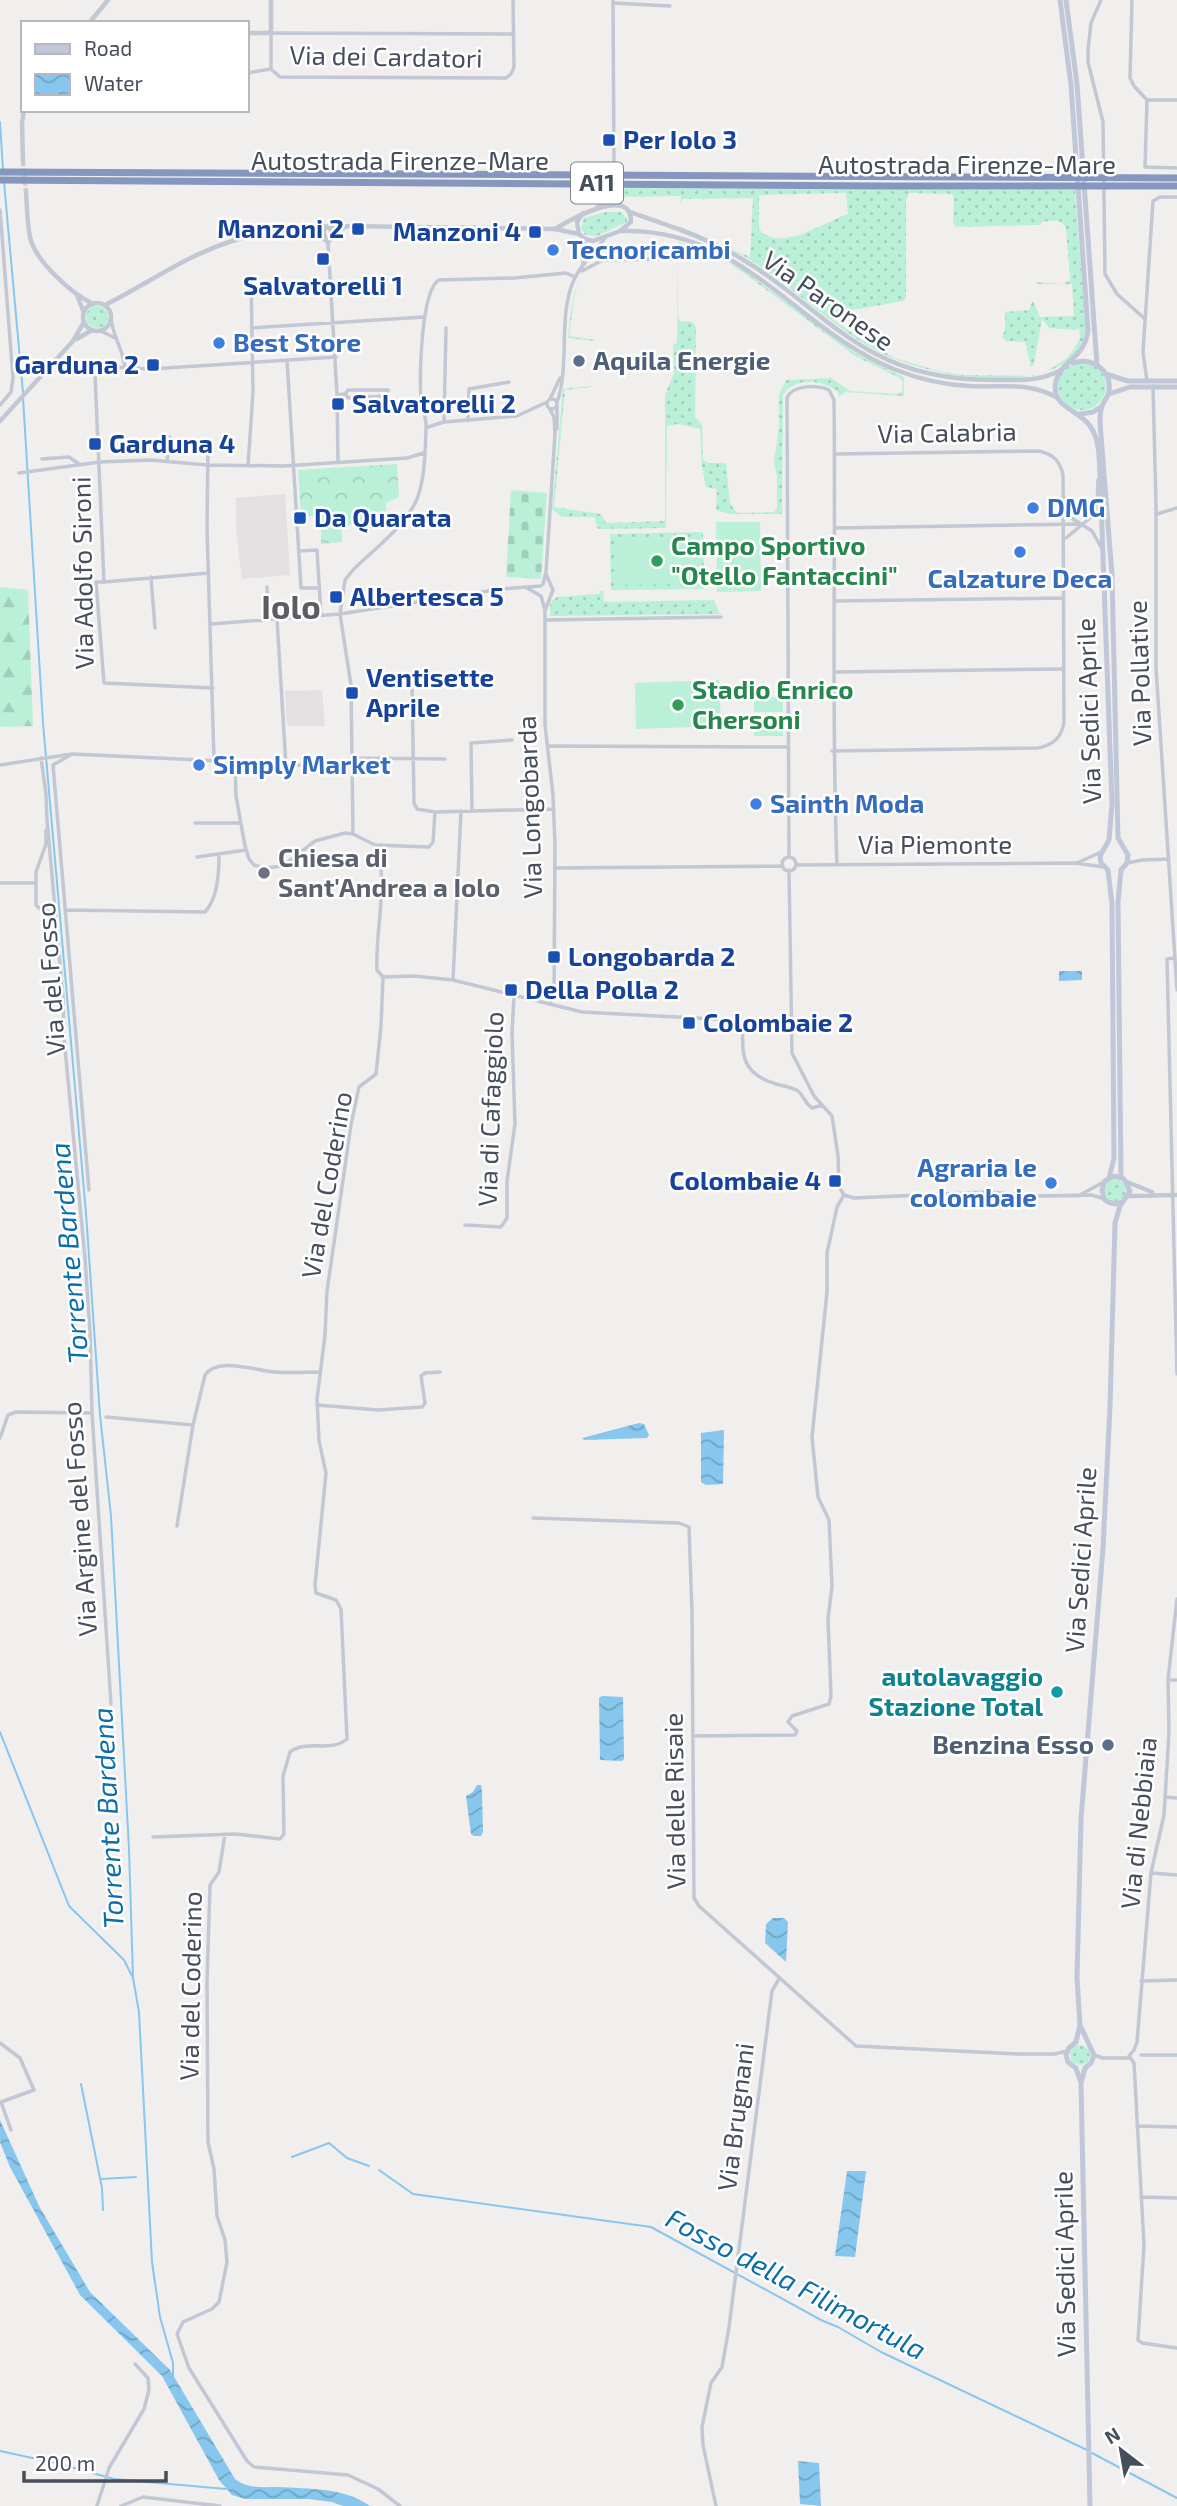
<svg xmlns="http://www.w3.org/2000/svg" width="1177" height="2506" font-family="'Exo 2',sans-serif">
<defs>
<pattern id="grass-dots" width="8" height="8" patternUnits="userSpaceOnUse" patternTransform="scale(1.75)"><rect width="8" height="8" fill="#bbf0d8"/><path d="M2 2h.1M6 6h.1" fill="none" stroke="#a2cfbc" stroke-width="1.8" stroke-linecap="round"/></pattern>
<pattern id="forest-firs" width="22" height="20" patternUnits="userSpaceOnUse" patternTransform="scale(1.75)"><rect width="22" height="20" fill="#bbf0d8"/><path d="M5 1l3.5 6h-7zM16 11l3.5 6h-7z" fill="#a2cfbc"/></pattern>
<pattern id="cemetery-stones" width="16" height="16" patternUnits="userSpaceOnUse" patternTransform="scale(1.75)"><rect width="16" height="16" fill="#bbf0d8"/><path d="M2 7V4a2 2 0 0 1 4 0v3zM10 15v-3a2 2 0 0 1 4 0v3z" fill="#a2cfbc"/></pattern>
<pattern id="park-crowns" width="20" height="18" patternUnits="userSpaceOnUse" patternTransform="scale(1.75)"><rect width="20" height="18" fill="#bbf0d8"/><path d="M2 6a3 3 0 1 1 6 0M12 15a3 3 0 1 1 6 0" fill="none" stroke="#a2cfbc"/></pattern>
<pattern id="water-waves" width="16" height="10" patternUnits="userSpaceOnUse" patternTransform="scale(1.75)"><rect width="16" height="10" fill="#87c7ed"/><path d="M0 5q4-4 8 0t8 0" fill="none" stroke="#70a4c3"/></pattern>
</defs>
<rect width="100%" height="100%" fill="#f1eeee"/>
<path fill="#e2e0e0" d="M285,494L290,575L242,579L236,530V498Z
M322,690L325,726H287L285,691Z"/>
<path fill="url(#grass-dots)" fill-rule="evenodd" d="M617,188L1075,190L1086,330C1071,405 929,377 881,353C836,330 798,291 755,263C731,247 704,238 678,228L679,226L750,257L753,198L683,199L680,204L681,196L623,197L618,195ZM846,193L848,214C823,222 780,254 759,229V195ZM909,193L952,194L954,198L953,223L957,227L1040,225L1042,222C1053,221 1061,218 1066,229L1070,280L1062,284L1034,282L1038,284H1072L1074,316L1040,317L1033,300L1029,310L1005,312V330L1002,337L1006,341L1025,342L1031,367L1034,364L1042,319L1049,328L1074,330L1079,328L1080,338L1075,348L1067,358L1046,372L1033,376L963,375L938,371L895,358L859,338L834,320L832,315L836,313L903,301L906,298V201Z
M605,212H621L627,218V222L597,236L585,235L581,228L584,218Z
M678,241L743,270L857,354L904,377V396L845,392L839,397L838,392C822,379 795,377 783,395L782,514H730L716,510L717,489L706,487L702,467L700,429L678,424L667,426L666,528L600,529L597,528L595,517H562L552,509L563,389L591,386L595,341L568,338C570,320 571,300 578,283L574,299L569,336L595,340L591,387L565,390L554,507L601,514L606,523L665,521V395L674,373L673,344L677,343ZM681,244L726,262L744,273L855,356L900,378L903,383L902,392L895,394L850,391L831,378L786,380L779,395V426L774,462L777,477V508L774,512L737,513L730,503L726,463H708L703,460L702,424L695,417V412L696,327L692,322L680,321L678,317V247Z
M86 317a11 11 0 1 1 22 0a11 11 0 1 1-22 0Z
M1058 386a24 24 0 1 1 48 0a24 24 0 1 1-48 0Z
M703,532L704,589L611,590L610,534Z
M603,590L604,602L714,600L719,613L723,614L550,616V603L557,597L599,594L600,591Z
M1104 1190a11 11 0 1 1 22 0a11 11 0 1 1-22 0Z
M1070 2055a10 10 0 1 1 20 0a10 10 0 1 1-20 0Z"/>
<path fill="url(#forest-firs)" d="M0,587L28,590L33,726L0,727Z"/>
<path fill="url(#cemetery-stones)" d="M511,490L547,493L541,579L506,577Z"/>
<path fill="url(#park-crowns)" d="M397,464L399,497L386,503V511L372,516L370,532L359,533L358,525H342V542L321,544V516L301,517L298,470Z"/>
<path fill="#bbf0d8" d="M716,522H760L761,591L717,592Z
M696,537V584L618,585L617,538Z
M719,680L721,726L636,729L635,683Z
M754,697H783V712H754Z
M754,720H783V736H754Z"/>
<path fill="url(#water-waves)" d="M1059,971H1082V980L1059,981Z
M639,1423L644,1424L649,1435L647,1438L584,1440L582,1438Z
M724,1430L723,1484L706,1485L701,1482V1433Z
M602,1696L623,1697L624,1759L622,1761L600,1760L599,1698Z
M477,1785H481L482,1790L483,1832L481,1836H474L471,1834L466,1796L473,1792Z
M773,1918H784L788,1922L786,1962L765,1943L766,1924Z
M0,2120L40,2208L90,2292L170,2370L235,2479C248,2489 263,2487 278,2487C310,2489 343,2487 370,2506H343L332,2502L309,2499H245L232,2495L219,2480L162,2376L80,2295L10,2167L0,2142Z
M847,2171H866L855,2257L835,2256Z
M798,2461L819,2463L821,2506L800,2504Z"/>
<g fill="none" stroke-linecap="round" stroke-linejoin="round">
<path stroke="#87c7ed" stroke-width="2" d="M0,122L3,170
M4,182L23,393
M23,398L43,723L86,1213L100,1415L111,1516L129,1849L133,1978L139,2012L152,2262L160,2317L173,2363V2376
M0,1732L69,1906L124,1960L132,1976
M81,2084L102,2188L103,2210
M292,2157L329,2143L347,2158L369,2166
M379,2170L413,2194L651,2227L821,2320L838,2327L881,2352L1087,2450
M101,2179L136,2177
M0,2451L60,2464L114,2479L226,2489
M1092,2453L1177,2498"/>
<path stroke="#cfced1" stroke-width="4.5" stroke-dasharray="4.5 2" stroke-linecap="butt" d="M23,162L26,192"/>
<path stroke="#c1c8d4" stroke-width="3.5" d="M613,0L614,171
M1101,0L1091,23L1088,50V62L1103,122L1105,274L1117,294L1145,319
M1132,0L1130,78L1134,86L1147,100L1145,167L1177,168
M613,3L670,6
M271,69L280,77L506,78L511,74L514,67L513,0
M271,69V33L513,34
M247,73L271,69
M1148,100H1177
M613,191L621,205
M597,207L610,198L612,188
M0,210L13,378L11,392L0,405
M327,226L331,231L328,243L337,395L338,462
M309,228L328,243
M327,241L324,232L327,226
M330,241L337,232L348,226
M583,264L585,239
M582,271L603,260L675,259
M111,319C113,336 123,350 125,367
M251,328L424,317
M101,331L115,338
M287,360L301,588H319
M1147,381L1143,352L1153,201L1160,197H1177
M1153,386L1156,506V668L1177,990
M337,395L345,394L348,398L386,396L388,390H348L345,394
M547 404a5 5 0 1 1 10 0a5 5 0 1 1-10 0Z
M550,399L560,378
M557,402C570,367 558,317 573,282C580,265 595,251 606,237
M468,421L469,389L509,382
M444,422L446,328
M428,427L444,422L517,416L547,402
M557,429V406
M208,443L207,529L214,760
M42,459L69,457L79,464
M167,461L170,437
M248,466L253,392L251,276
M19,473L100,462L150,460L207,465L284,466L407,458L424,453
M1064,497L1070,517L1092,531L1101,547
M1157,514L1177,508
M835,528L1082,524
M1066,538L1090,518L1097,509L1098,480
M299,551L317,550L321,615
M151,577L155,628
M104,582L209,573
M543,584L546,572L555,434L554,417L549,408
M267,587L268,619
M527,588L541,596L545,610V725L553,795L555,846L554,995L550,1003
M835,601L1064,598
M546,608L553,590L546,574
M277,619L286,766
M545,620L721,617
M211,624L340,614L501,589L541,586
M835,672L1062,669
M412,682L414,803L417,809L435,812L554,809
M213,688L104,683L96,582H104L95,375C107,363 134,369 150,369L336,357
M549,746L788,747
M832,751L1038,748C1053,745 1061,738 1064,723L1063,475C1060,461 1053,454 1039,451L835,454
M72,754L53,765L89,1190
M41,758L46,794L47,822
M352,758L445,759
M235,763L236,796L245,846L249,859L254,865L264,868L283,866L315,841L345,833L353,834L375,845L429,847L433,842L435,812
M0,765L72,754L221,761L249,766L352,764
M472,810L471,743L512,740
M47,820L63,997L64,1038L85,1258L90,1332L92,1413L111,1704
M195,823H240
M46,830V844L36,872V905L41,910L56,913
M353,834L351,685L340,614L345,580L353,570C374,549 405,527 417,499C425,478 425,453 426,430C427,420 423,409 421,399C419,378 421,290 439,280L514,278L566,273L575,277
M376,845C389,884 375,929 377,970L383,977
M197,857L246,850
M789,857L787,398C793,384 817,385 829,390L834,400C836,555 831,710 837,865
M782 864a7 7 0 1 1 14 0a7 7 0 1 1-14 0Z
M1077,863L1101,852
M1127,863L1142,860L1169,859
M796,865L1075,863L1104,867
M555,868L783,866
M789,870L792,1053L814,1096L832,1116L838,1156L839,1187L844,1195L854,1198L988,1192L1039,1196L1091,1195L1102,1198
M0,883H34
M65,910L205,912C218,898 219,873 219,854
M1174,958L1167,959L1177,1374
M383,977L414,976L453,980L582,1012L790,1023
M453,980L461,811
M743,1022C742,1054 740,1073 776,1084C782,1086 792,1087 798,1091C804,1096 805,1103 812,1108L822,1105
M1078,1196L1102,1183
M465,1225L501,1227L507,1218V1181L515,1124L512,1033L514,996
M317,1405L378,1410L422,1407L425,1403L421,1376L425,1373L440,1372
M106,1417L193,1425L205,1375C218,1356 256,1371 275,1372C290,1373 305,1372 320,1372
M0,1438L8,1415L16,1412L92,1413
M533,1518L679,1523L689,1527L692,1613L694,1898L699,1906L856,2046L1020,2054H1054L1067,2051
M177,1526L193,1425
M1177,1599L1168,1680L1169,1732L1164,1815L1151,1873L1137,2042L1134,2050L1129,2056L1134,2063L1144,2245L1138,2340L1142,2343L1177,2348
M1168,1680H1177
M693,1736L795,1735L797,1731L788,1722L792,1716L829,1704L831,1696L828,1619L832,1586L829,1520L818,1497L812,1437L827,1292V1253L837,1207L844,1195
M1165,1797L1177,1798
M225,1834L219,1872L210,1885L207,1981L208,2142L214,2169L217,2216L225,2240L227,2262L219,2302L212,2309L183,2322L177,2334L189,2368L247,2461L254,2467L348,2475L378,2489L400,2506
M153,1837L235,1834L280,1839L284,1834L283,1776L290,1752C307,1739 330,1753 347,1739L341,1609L336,1600L316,1593L315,1585L326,1473L319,1441L317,1399L325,1335L327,1291L351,1125L359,1087L376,1074L381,1026L383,977
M1151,1873L1177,1875
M1141,1981L1177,1980
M0,2043L20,2058L34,2090L1,2102L11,2130
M1094,2055L1103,2058H1129
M1141,2055H1177
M1137,2126L1177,2127
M1141,2197L1177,2198
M97,2506L109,2468L144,2409L149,2390L148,2378L135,2364
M121,2506L143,2497L220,2506
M716,2506L703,2445L702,2427L711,2383L722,2367L729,2327L772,1991L779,1979"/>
<path stroke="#c1c8d4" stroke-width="4.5" d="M89,23L108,0
M247,33H271V0
M23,162L22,123L24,110
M26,192C27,207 27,223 30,237C35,261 71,293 93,304
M630,212C667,225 708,238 742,259C789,286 828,329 876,354C913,374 953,380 994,380C1018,380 1039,382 1061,370
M621,231C743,227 796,330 896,370C919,379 945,385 969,386C1001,388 1029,381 1058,398
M579,234L577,222L583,213
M77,295L84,313
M83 317a14 14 0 1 1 28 0a14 14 0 1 1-28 0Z
M105,305C149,283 183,257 232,241C289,223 348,226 406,227C456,227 505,228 555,229L579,234L585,239L593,241L620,231L631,222C632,184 568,221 555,229
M77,339L92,330
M0,421L73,341L84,322
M1127,1182L1152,1192
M1129,1196L1177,1195"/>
<path stroke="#c0c7d8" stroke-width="5" d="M1060,0L1071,85L1088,331C1084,359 1061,361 1056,381C1050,408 1079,409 1090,426C1100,440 1099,458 1100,474L1112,804L1109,840L1100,856L1101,863L1108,870L1112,904L1114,1158L1109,1178L1104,1182L1102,1190L1104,1199L1108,1202L1115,1204L1123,1202
M1066,0L1077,84L1097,365
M1073,363C1091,357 1112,369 1109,391C1108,397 1104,401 1102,406C1100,411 1100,418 1100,423L1112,575L1118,838L1128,855L1127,863L1121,870L1118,902L1121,1177
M1106,374L1128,381H1177
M1109,394L1130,387H1177
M1080,414L1093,412L1102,406
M1080,2025L1094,2055L1091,2063L1085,2068L1081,2083L1090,2506
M1081,2083L1076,2068L1068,2062L1066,2055L1069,2048L1076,2042L1080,2025L1077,1978L1081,1819L1103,1548L1110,1407L1115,1223L1120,1206L1130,1191L1124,1179L1115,1176L1109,1178"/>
<path stroke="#8597be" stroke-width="7" d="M0,172L1177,178
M0,180L886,186H1177"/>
</g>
<g fill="#1a4fb4" stroke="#fff" stroke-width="2.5">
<rect x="602" y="133" width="14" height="14" rx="3.5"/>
<rect x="351" y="222" width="14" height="14" rx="3.5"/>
<rect x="528" y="225" width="14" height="14" rx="3.5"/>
<rect x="316" y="252" width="14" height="14" rx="3.5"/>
<rect x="146" y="358" width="14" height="14" rx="3.5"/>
<rect x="331" y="397" width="14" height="14" rx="3.5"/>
<rect x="88" y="437" width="14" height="14" rx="3.5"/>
<rect x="293" y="511" width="14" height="14" rx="3.5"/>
<rect x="329" y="590" width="14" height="14" rx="3.5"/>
<rect x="345" y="686" width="14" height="14" rx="3.5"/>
<rect x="547" y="950" width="14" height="14" rx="3.5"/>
<rect x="504" y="983" width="14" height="14" rx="3.5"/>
<rect x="682" y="1016" width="14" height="14" rx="3.5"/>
<rect x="828" y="1174" width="14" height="14" rx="3.5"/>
</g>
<g fill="#3f7fe0" stroke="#fff" stroke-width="2.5">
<circle cx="553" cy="250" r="7"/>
<circle cx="219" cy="343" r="7"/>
<circle cx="1033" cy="508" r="7"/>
<circle cx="1020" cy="552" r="7"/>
<circle cx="199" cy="765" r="7"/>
<circle cx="756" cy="804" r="7"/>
<circle cx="1051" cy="1183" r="7"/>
</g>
<g fill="#5c6f8a" stroke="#fff" stroke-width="2.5">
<circle cx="579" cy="361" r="7"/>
<circle cx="1108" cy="1745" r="7"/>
</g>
<g fill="#2e9e5b" stroke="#fff" stroke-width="2.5">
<circle cx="657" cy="561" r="7"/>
<circle cx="678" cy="705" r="7"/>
</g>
<circle fill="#6b7280" stroke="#fff" stroke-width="2.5" cx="264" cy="873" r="7"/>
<circle fill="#0f9aa8" stroke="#fff" stroke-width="2.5" cx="1057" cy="1692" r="7"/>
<g text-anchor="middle" stroke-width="5" stroke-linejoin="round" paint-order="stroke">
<rect fill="#fff" stroke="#7e838d" stroke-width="2" x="571" y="162.5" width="52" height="41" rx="5"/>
<g font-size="24" font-weight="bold" fill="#464e5c">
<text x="597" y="191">A11</text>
</g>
<g font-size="26" fill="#464e5c" stroke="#fff">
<text transform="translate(386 57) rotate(1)" y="9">Via dei Cardatori</text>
<text x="400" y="170">Autostrada Firenze-Mare</text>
<text x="967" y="174">Autostrada Firenze-Mare</text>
<text transform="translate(828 301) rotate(35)" y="9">Via Paronese</text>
<text transform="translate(947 433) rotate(-1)" y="9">Via Calabria</text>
<text transform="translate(83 573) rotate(-91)" y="9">Via Adolfo Sironi</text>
<text transform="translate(1140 673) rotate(-92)" y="9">Via Pollative</text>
<text transform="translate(1089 711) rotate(-92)" y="9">Via Sedici Aprile</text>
<text transform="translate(530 807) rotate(-92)" y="9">Via Longobarda</text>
<text x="935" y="854">Via Piemonte</text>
<text transform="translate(51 979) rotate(-94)" y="9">Via del Fosso</text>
<text transform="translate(491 1109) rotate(-88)" y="9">Via di Cafaggiolo</text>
<text transform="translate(327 1185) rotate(-80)" y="9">Via del Coderino</text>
<text transform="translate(80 1519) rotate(-94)" y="9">Via Argine del Fosso</text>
<text transform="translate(1081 1560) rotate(-86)" y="9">Via Sedici Aprile</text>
<text transform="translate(675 1801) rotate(-91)" y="9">Via delle Risaie</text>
<text transform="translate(1139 1823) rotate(-84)" y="9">Via di Nebbiaia</text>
<text transform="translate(191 1986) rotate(-89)" y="9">Via del Coderino</text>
<text transform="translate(736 2117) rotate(-83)" y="9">Via Brugnani</text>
<text transform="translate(1065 2264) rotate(-91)" y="9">Via Sedici Aprile</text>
</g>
<g font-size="26" font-weight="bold" fill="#164399" stroke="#fff" text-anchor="start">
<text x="623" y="149">Per Iolo 3</text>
<text x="344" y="238" text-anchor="end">Manzoni 2</text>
<text x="521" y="241" text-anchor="end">Manzoni 4</text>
<text x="323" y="295" text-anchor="middle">Salvatorelli 1</text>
<text x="139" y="374" text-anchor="end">Garduna 2</text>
<text x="352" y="413">Salvatorelli 2</text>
<text x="109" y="453">Garduna 4</text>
<text x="314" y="527">Da Quarata</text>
<text x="350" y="606">Albertesca 5</text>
<text x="366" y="687">Ventisette<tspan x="366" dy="30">Aprile</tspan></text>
<text x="568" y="966">Longobarda 2</text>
<text x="525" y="999">Della Polla 2</text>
<text x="703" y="1032">Colombaie 2</text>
<text x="821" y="1190" text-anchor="end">Colombaie 4</text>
</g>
<g font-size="26" font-weight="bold" fill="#366cbe" stroke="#fff" text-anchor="start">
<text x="567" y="259">Tecnoricambi</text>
<text x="233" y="352">Best Store</text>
<text x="1047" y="517">DMG</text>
<text x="1020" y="588" text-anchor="middle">Calzature Deca</text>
<text x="213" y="774">Simply Market</text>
<text x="770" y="813">Sainth Moda</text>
<text x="1037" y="1177" text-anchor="end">Agraria le<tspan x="1037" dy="30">colombaie</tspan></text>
</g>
<g font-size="26" font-weight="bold" fill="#4e5e75" stroke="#fff" text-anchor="start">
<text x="593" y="370">Aquila Energie</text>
<text x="1094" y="1754" text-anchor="end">Benzina Esso</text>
</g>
<g font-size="26" font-weight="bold" fill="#27864d" stroke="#fff" text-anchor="start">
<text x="671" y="555">Campo Sportivo<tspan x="671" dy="30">"Otello Fantaccini"</tspan></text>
<text x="692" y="699">Stadio Enrico<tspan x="692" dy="30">Chersoni</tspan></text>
</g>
<g font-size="26" font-weight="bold" fill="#5b616d" stroke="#fff" text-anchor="start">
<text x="278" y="867">Chiesa di<tspan x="278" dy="30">Sant'Andrea a Iolo</tspan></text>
</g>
<g font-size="26" font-weight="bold" fill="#0d838f" stroke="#fff" text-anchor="end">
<text x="1043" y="1686">autolavaggio<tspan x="1043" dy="30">Stazione Total</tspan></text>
</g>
<g font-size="28" font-style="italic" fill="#096eab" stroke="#fff">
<text transform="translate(69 1253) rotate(-95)" y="10">Torrente Bardena</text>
<text transform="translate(108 1818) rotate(-93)" y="10">Torrente Bardena</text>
<text transform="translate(796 2284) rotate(28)" y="10">Fosso della Filimortula</text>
</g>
<g font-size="33" font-weight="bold" fill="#5b5d63" stroke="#fff">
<text x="291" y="619">Iolo</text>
</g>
</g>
<rect x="21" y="21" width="228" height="91" fill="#ffffff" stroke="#b5b8be" stroke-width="2"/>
<rect x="35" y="44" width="35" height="10" fill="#c0c7d8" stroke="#b5b8be" stroke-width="2"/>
<text x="84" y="56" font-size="21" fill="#464e5c">Road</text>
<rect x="35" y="74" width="35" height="21" fill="url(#water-waves)" stroke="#b5b8be" stroke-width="2"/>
<text x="84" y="91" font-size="21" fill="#464e5c">Water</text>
<g transform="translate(1121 2450) rotate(329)" stroke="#ffffff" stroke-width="5" paint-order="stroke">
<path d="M0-5L12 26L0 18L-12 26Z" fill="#464e5c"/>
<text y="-10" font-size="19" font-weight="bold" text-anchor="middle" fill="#464e5c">N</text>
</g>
<path d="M24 2471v10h142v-10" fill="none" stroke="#464e5c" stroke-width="3.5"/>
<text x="35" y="2471" font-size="21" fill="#464e5c" stroke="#ffffff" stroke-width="5" paint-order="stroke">200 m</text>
</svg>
